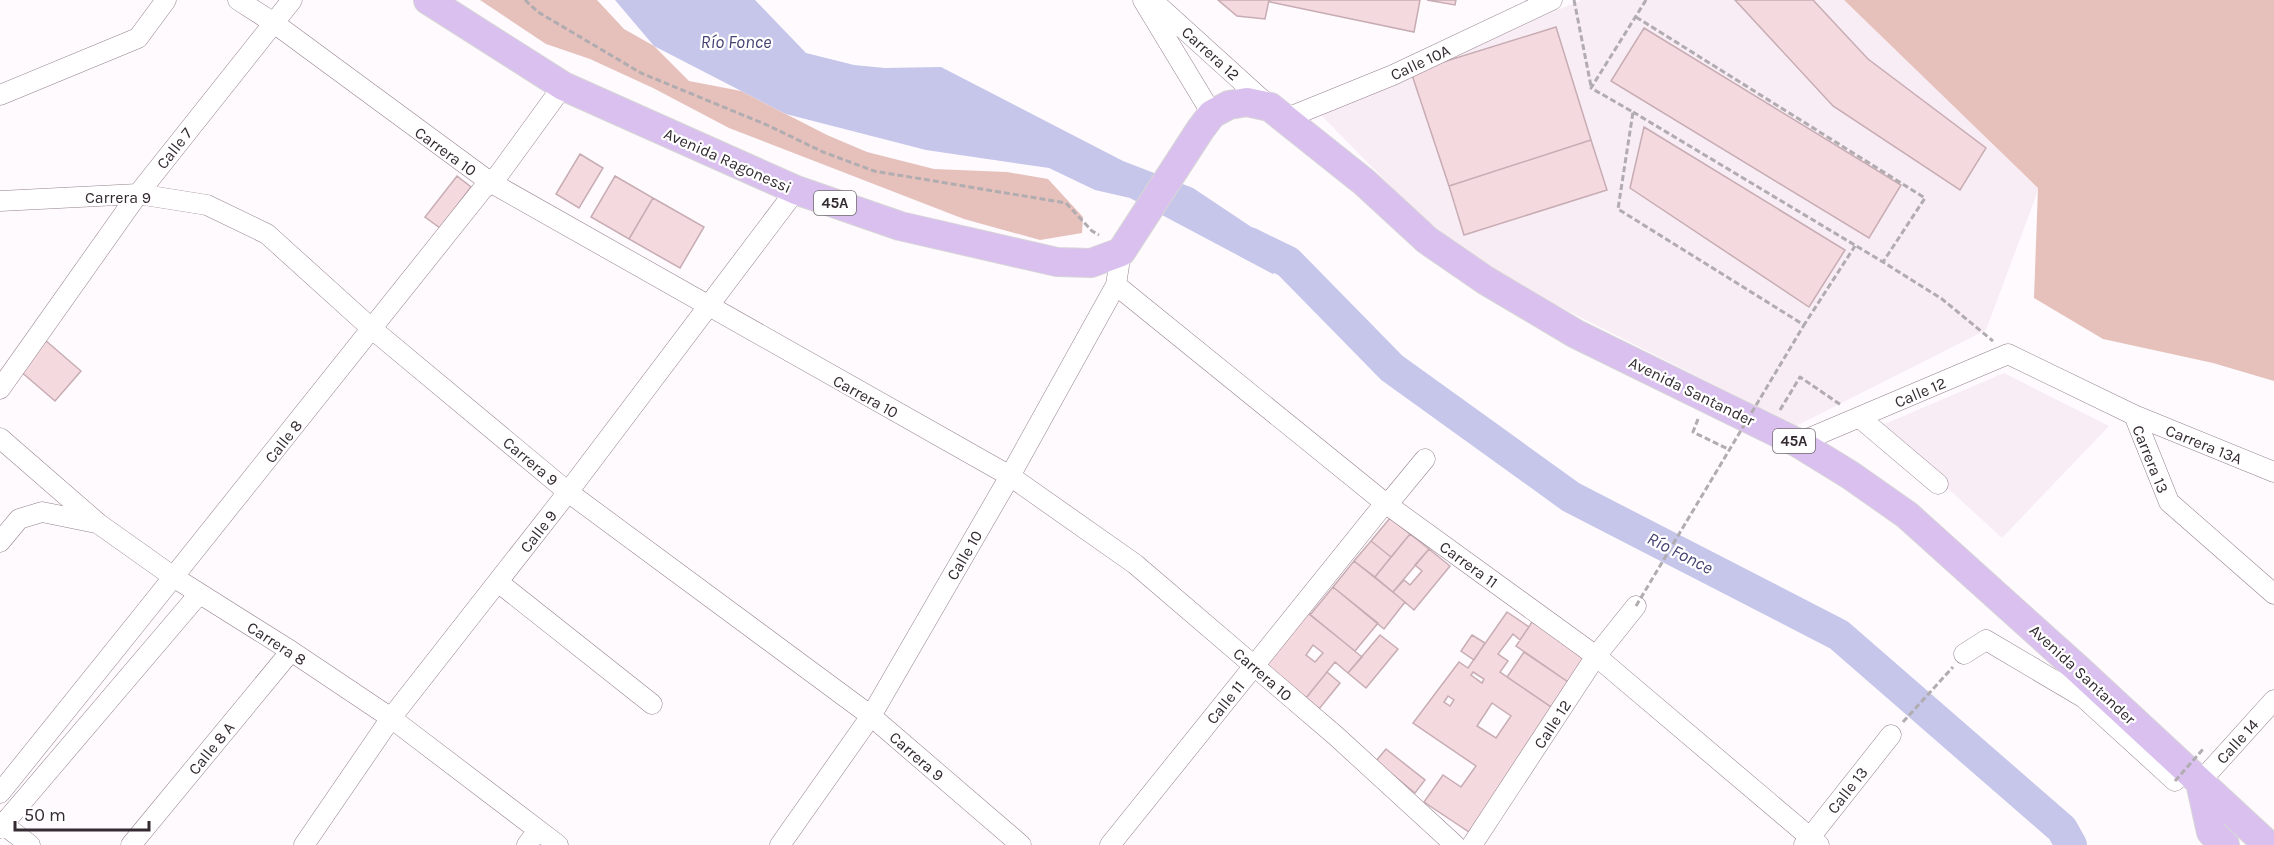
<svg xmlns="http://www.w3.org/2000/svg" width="2274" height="845" font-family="Karla,sans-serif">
<rect width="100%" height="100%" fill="#fefafd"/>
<path fill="#f9edf5" d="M1581,0H1844L2039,188L1986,330L1796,426L1491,272L1412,208L1318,112Z
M2004,373L2109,426L2002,538L1880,426Z"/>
<path fill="#e6c1bc" d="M480,0H597L624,29L654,46L689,81L741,91L827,135L867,152L934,169L1007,172L1048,179L1083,217L1082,233L1040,240L964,219L729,128L653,88L590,59L546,44Z
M1844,0H2274V381L2213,363L2103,339L2034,298L2038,188Z"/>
<path fill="#c5c6ea" d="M615,0H755L806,53L854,65L885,68L941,67L1123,161L1193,188L1286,250L1288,262L1273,274L1130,198L1095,190L1049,168L926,150L786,114L654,46Z"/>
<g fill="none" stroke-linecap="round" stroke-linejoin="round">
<path stroke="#c5c6ea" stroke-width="32" d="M1249,243L1288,262L1392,368L1571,497L1839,635L2062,829L2071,845"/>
</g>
<path fill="#f4d9df" stroke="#c7adb3" stroke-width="1.5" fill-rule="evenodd" d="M1218,0H1269L1265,19L1237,16Z
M1270,0H1420L1414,32L1270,2Z
M1427,0H1456L1455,5Z
M1735,0H1813L1868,59L1986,148L1960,190L1833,106Z
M1556,27L1591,140L1449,186L1411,72Z
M1644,28L1901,185L1869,238L1611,81Z
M1644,127L1845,250L1809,307L1630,188Z
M1591,140L1607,190L1464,235L1449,186Z
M580,154L603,168L579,208L556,194Z
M457,176L471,187L440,228L425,217Z
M615,176L653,198L629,239L591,217Z
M653,198L704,227L680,268L629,239Z
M45,340L81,371L55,401L19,370Z
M1390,518L1410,534L1391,557L1371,541Z
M1410,534L1429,549L1393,592L1375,577Z
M1371,541L1391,557L1375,577L1354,561Z
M1429,549L1450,566L1414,610L1393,592L1404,580L1410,585L1422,571L1415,565Z
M1354,561L1405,602L1384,629L1333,587Z
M1333,587L1378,623L1355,651L1310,615Z
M1306,611L1362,657L1348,673L1335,662L1306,698L1263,664ZM1313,645L1323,653L1315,662L1306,655Z
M1507,612L1529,627L1520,640L1513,634L1498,654L1508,661L1500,672L1554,709L1469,832L1424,802L1443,775L1461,787L1476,766L1413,723L1459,662L1468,668ZM1473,672L1484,679L1482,683L1471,675ZM1448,696L1454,700L1450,706L1444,702ZM1492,703L1511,716L1496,738L1477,726Z
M1532,622L1588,660L1571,684L1516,646Z
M1380,635L1398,649L1366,688L1348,673Z
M1472,635L1485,643L1474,660L1461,651Z
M1524,652L1571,684L1554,709L1507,677Z
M1327,672L1340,683L1319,709L1306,698Z
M1386,749L1425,780L1415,793L1376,761Z"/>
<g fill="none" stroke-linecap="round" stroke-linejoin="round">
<defs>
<path id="minor" d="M238,0L274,23L490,182L1010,476L1135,564L1336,736L1455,845
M1143,0L1212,114
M1152,0L1268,105
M0,95L138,38L166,0
M1287,118L1393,75L1552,0
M0,201L138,194L207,205L267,234L371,328L568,492L871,716L1021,845
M1116,285L1385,503L1596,656L1819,845
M0,389L138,194L292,0
M2134,415L2274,472
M1860,418L1938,484
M0,438L99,524L175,578L291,651L391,718L558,845
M1798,443L2008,354L2134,415L2169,502L2274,594
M1387,505L1425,459
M0,542L19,519L42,512L96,523
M498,582L652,704
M1964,654L1986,640L2084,698L2175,781
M2200,782L2274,700
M0,793C162,593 321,390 482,190L499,174L563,86
M0,822L30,845
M0,828L199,594
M131,845L291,651
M304,845L391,718L568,492L796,190
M527,845L538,830
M780,845L871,716L1010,476L1116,285L1121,252
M1110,845L1385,503
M1472,845L1596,656L1636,606
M1804,845L1891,735"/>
<path id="highway" d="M428,0L563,86L796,190L900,226L1057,262L1091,263L1121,252L1200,130L1212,114L1229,105L1247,102L1270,107L1364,182L1427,240L1485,280L1576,334L1798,443L1850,475L1907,515L2078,669L2268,845
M2200,782L2211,832L2225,845"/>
</defs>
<use href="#minor" stroke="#95818f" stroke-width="21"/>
<use href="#highway" stroke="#d6d5d6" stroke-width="30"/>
<path stroke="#b1acb0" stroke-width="3" stroke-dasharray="6 3" stroke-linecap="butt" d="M525,0L538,12L641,73L767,125L823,152L874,171L1066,203L1092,231L1099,235
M1574,0L1591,86
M1646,0L1591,88L1633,112L1618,209L1804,325L1855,246
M1636,17L1925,198L1883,262L1942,299L1993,341
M1633,112L1883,262
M1780,410L1800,377L1841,405
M1698,419L1693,432L1730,450
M1903,722L1953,667"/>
<use href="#minor" stroke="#fff" stroke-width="20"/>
<use href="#highway" stroke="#dac0ef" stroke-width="28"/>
<path stroke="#b1acb0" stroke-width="3" stroke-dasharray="6 3" stroke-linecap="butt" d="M1636,606L1804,325
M2175,781L2204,748"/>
</g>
<g text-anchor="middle" stroke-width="4.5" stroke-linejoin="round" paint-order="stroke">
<g fill="#fff" stroke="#706b6f" stroke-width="1.5">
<rect x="814" y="191" width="42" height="24" rx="4.5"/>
<rect x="1773" y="429" width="42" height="24" rx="4.5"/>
</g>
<g font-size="15" font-weight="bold" fill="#332b31">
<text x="835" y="208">45A</text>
<text x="1794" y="446">45A</text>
</g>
<g font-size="16" fill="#332b31" stroke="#fff">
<text transform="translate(1211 53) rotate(42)" y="6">Carrera 12</text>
<text transform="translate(1420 62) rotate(-25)" y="6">Calle 10A</text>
<text transform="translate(174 148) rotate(-52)" y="6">Calle 7</text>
<text transform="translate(446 151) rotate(36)" y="6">Carrera 10</text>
<text transform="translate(728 160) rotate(24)" y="6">Avenida Ragonessi</text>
<text x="118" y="203">Carrera 9</text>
<text transform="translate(1692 391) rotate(26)" y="6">Avenida Santander</text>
<text transform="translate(1920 392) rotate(-23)" y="6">Calle 12</text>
<text transform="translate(866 396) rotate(29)" y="6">Carrera 10</text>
<text transform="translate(283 441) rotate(-52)" y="6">Calle 8</text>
<text transform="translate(2204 444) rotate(22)" y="6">Carrera 13A</text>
<text transform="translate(2151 459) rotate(68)" y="6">Carrera 13</text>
<text transform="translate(531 461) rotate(40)" y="6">Carrera 9</text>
<text transform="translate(538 531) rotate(-52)" y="6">Calle 9</text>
<text transform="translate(964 555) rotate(-60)" y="6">Calle 10</text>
<text transform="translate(1469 564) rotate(36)" y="6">Carrera 11</text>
<text transform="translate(277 643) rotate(33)" y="6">Carrera 8</text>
<text transform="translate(1263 674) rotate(41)" y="6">Carrera 10</text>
<text transform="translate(2083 674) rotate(43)" y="6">Avenida Santander</text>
<text transform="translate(1225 702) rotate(-51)" y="6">Calle 11</text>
<text transform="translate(1552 724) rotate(-57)" y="6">Calle 12</text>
<text transform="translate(2237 741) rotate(-48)" y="6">Calle 14</text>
<text transform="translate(211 748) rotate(-51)" y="6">Calle 8 A</text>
<text transform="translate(917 756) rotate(41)" y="6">Carrera 9</text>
<text transform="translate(1847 790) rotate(-52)" y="6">Calle 13</text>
</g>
<g font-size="18" font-style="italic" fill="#444272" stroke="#fff">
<text x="736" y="48">Río Fonce</text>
<text transform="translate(1680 553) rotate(27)" y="6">Río Fonce</text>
</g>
</g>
<path d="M15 821v9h134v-9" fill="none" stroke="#332b31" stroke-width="3"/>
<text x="24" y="821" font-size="18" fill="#332b31" stroke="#ffffff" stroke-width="4.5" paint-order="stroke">50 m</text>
</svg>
